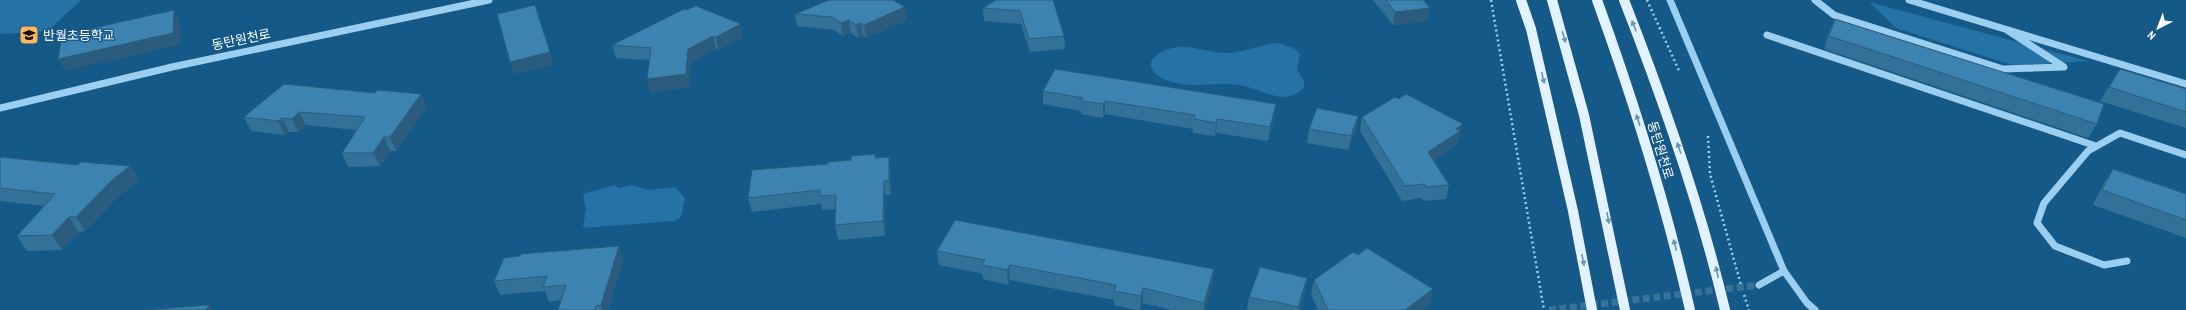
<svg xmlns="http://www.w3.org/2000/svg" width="2186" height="310" font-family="'Archivo Narrow','Noto Sans KR',sans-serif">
<rect width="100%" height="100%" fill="#155988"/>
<path fill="#2472a6" d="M0,0H81L48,31L0,34Z
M1869,2L2088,61L2015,66L1896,28Z
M1279,43L1295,49L1300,54L1297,70L1304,81V88C1299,93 1293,96 1285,97C1270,97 1259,89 1244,86C1219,81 1191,90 1166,80C1137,68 1155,50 1177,47C1195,45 1211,54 1229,53C1246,52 1261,44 1279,43Z
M614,185L619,188L631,185L648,190L675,187L685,198L681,217L674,221L583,228L586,209L583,194Z"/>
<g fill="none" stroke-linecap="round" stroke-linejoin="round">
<path stroke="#38729a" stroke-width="7" stroke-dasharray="7 3.5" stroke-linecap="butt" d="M1549,310L1759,285"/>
<path stroke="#9cceef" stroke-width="2.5" stroke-dasharray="2 3" stroke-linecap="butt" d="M1491,0L1544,310
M1647,0L1680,73
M1708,136L1710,174L1741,285
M1744,295L1749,310"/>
<path stroke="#9cceef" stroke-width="7" d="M1670,0L1784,271L1807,303L1815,310
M1815,0L1834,15L2003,69L2064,67L2007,30
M1909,0L2186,84
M1767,35L2096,146
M0,108L172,67L489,0
M2127,261L2104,265L2055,246L2037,223L2044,203L2088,151L2120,133L2186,155
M1759,285L1784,271"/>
<path stroke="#e3f2ff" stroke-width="10" d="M1521,0L1531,29L1573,211L1592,310
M1552,0L1584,115L1625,310
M1597,0C1634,102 1666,204 1690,310
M1624,0C1664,102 1700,204 1725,310"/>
</g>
<path fill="#347199" d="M1053,0L1064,36L1065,49L1030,52L1021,24L984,21L983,8Z
M1373,0H1423L1427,21L1393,25Z
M684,9L743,37L718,50L716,49L691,62L689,87L650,92L649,60L616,58L612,45Z
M795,14L907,20L866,38L863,36L858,38L851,33L843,36L834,30L797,26Z
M1835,19L2097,124L2088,138L1824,49L1829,32Z
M2120,69L2186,89V128L2100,101Z
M1043,91L1275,117L1268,141L1216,133L1215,136L1193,133V129L1105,114L1103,118L1081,114V111L1043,104Z
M375,93L421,94L427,107L396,151H390L380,166L348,167L342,153L357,130L306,125L298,132H289L285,135L251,131L244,117Z
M1358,116L1356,130L1348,150L1307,143L1309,129Z
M1362,117L1460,138L1458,139L1456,144L1434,160L1449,185L1446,199L1423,201L1421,198L1402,201L1360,131Z
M875,154V158L890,170L891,195H885V236L838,240L835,225L836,209L822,210L821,204L752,212L748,198L851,160Z
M0,157L77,165L130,166L139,180L120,195L85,231L79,232L62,250L27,251L17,236L45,206L0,201Z
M2113,169L2186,194V238L2093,205L2104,183Z
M619,246L623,260L608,310H558L561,300L549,302L545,291L500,295L494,281Z
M937,251L1213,283L1205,310H1172L1143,303L1140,310H1136L1114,305V300L1010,280L1008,285L983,279V274L939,265Z
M1358,255L1433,289L1429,304L1422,310H1318L1311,294L1314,280Z
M1307,278L1305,292L1300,310H1247L1249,297Z"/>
<path fill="#2b5c7d" d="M905,7L907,20L866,38L864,25Z
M1430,8L1427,21L1393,25L1395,12Z
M174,10L180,22V45L65,71L58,59Z
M849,20L851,33L843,36L841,23Z
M861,23L863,36L858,38L856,25Z
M741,24L743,37L718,50L716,37Z
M713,36L716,49L691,62L689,87L650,92L647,79L688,49Z
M550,52L554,65L514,74L510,62Z
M421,94L427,107L396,151L390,137Z
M1105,101V114L1103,118V104Z
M1276,104L1275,117L1268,141L1270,127Z
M299,112L306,125L298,132L292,119Z
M1358,116L1356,130L1348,150L1351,136Z
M282,118L289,132L285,135L278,121Z
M1217,119L1216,133L1215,136L1216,123Z
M1463,124L1460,138L1458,139L1456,144L1425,166L1428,152L1456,129Z
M384,137L390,151L380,166L373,153Z
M889,157L890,170L891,195L889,180Z
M130,166L139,180L120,195L85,231L76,217L111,181Z
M884,181L885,195V236L883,221Z
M69,217L79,232L62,250L52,235Z
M619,246L623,260L608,310H602L601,305Z
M1010,265V280L1008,285L1007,270Z
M1214,269L1213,283L1205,310H1204V303Z
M1307,278L1305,292L1300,310H1298Z
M1143,288V303L1140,310L1141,296Z
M1433,289L1429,304L1422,310H1405Z
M209,305L212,310H206Z"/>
<path fill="#3d83b2" stroke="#2b5c7d" d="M829,0H893L905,7L864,25L861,23L856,25L849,20L841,23L832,17L795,14Z
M996,0H1053L1064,36L1029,39L1020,11L983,8Z
M1386,0H1423L1430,8L1395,12Z
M535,5L550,52L510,62L497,14Z
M696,6L741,24L716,37L713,36L688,49L686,74L647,79L651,48L612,45L684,9L686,10Z
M174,10L173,33L58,59L62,35Z
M1835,19L2104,104L2097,124L1829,36Z
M1055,69L1276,104L1270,127L1217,119L1216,123L1194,119L1195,115L1105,101L1103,104L1081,101L1083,98L1043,91Z
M2120,69L2186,89V112L2109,87Z
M284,84L375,93L378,90L421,94L390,137H384L373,153H342L365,117L299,112L292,119L282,118L278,121L244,117Z
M1406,94L1463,124L1456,129L1460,131L1428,152L1449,185L1426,187L1424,184L1405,186L1362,117L1395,97L1399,99Z
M1317,108L1358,116L1351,136L1309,129Z
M875,154V158L889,157V180L884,181L883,221L835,225L836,195L820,196V190L748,198L752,170L828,164V162L851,160V156Z
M0,157L77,165L81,162L130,166L111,181L76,217H69L52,235L17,236L55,194L0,188Z
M2113,169L2186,194V220L2102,190Z
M955,220L1214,269L1204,303L1143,288L1141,296L1114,291L1116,285L1010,265L1007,270L982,265L985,260L937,251Z
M619,246L601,305L596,306L595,310H558L566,285L543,287L547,276L494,281L504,258L520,256L521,254Z
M1367,248L1433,289L1405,310H1328L1314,280L1353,252L1358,255Z
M1260,267L1307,278L1298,307L1273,301L1272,302L1249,297Z
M209,305L206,310H145Z"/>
<defs><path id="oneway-solid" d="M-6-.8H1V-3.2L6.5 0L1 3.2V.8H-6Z"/></defs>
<g fill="#6796b8">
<use href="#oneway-solid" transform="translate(1634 26) rotate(-112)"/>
<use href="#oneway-solid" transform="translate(1564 37) rotate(73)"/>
<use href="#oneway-solid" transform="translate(1543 78) rotate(77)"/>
<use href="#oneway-solid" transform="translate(1638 120) rotate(-108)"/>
<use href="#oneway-solid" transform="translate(1679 148) rotate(-109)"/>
<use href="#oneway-solid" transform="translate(1608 218) rotate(79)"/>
<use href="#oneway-solid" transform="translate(1675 245) rotate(-105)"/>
<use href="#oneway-solid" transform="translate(1583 260) rotate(79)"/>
<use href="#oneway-solid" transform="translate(1717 272) rotate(-102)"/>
</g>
<defs>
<symbol id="school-square" viewBox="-11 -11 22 22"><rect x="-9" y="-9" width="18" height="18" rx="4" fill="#ffb659" stroke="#155988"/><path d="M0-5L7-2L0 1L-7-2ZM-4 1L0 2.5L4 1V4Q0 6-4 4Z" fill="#111"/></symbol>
</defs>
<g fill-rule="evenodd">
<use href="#school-square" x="18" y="24" width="22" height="22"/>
</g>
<g text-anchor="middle" stroke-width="3" stroke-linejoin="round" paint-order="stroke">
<g font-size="13" fill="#fff" stroke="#155988" text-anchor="start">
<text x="43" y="40">반월초등학교</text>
</g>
<g font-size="13" fill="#fff" stroke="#155988">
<text transform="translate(241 39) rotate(-12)" y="5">동탄원천로</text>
<text transform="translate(1661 150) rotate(73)" y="5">동탄원천로</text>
</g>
</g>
<g transform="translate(2158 28) rotate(222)" stroke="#155988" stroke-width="3" paint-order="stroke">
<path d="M0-3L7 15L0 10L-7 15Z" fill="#ffffff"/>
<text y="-6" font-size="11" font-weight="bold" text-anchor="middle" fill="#ffffff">N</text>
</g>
</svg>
